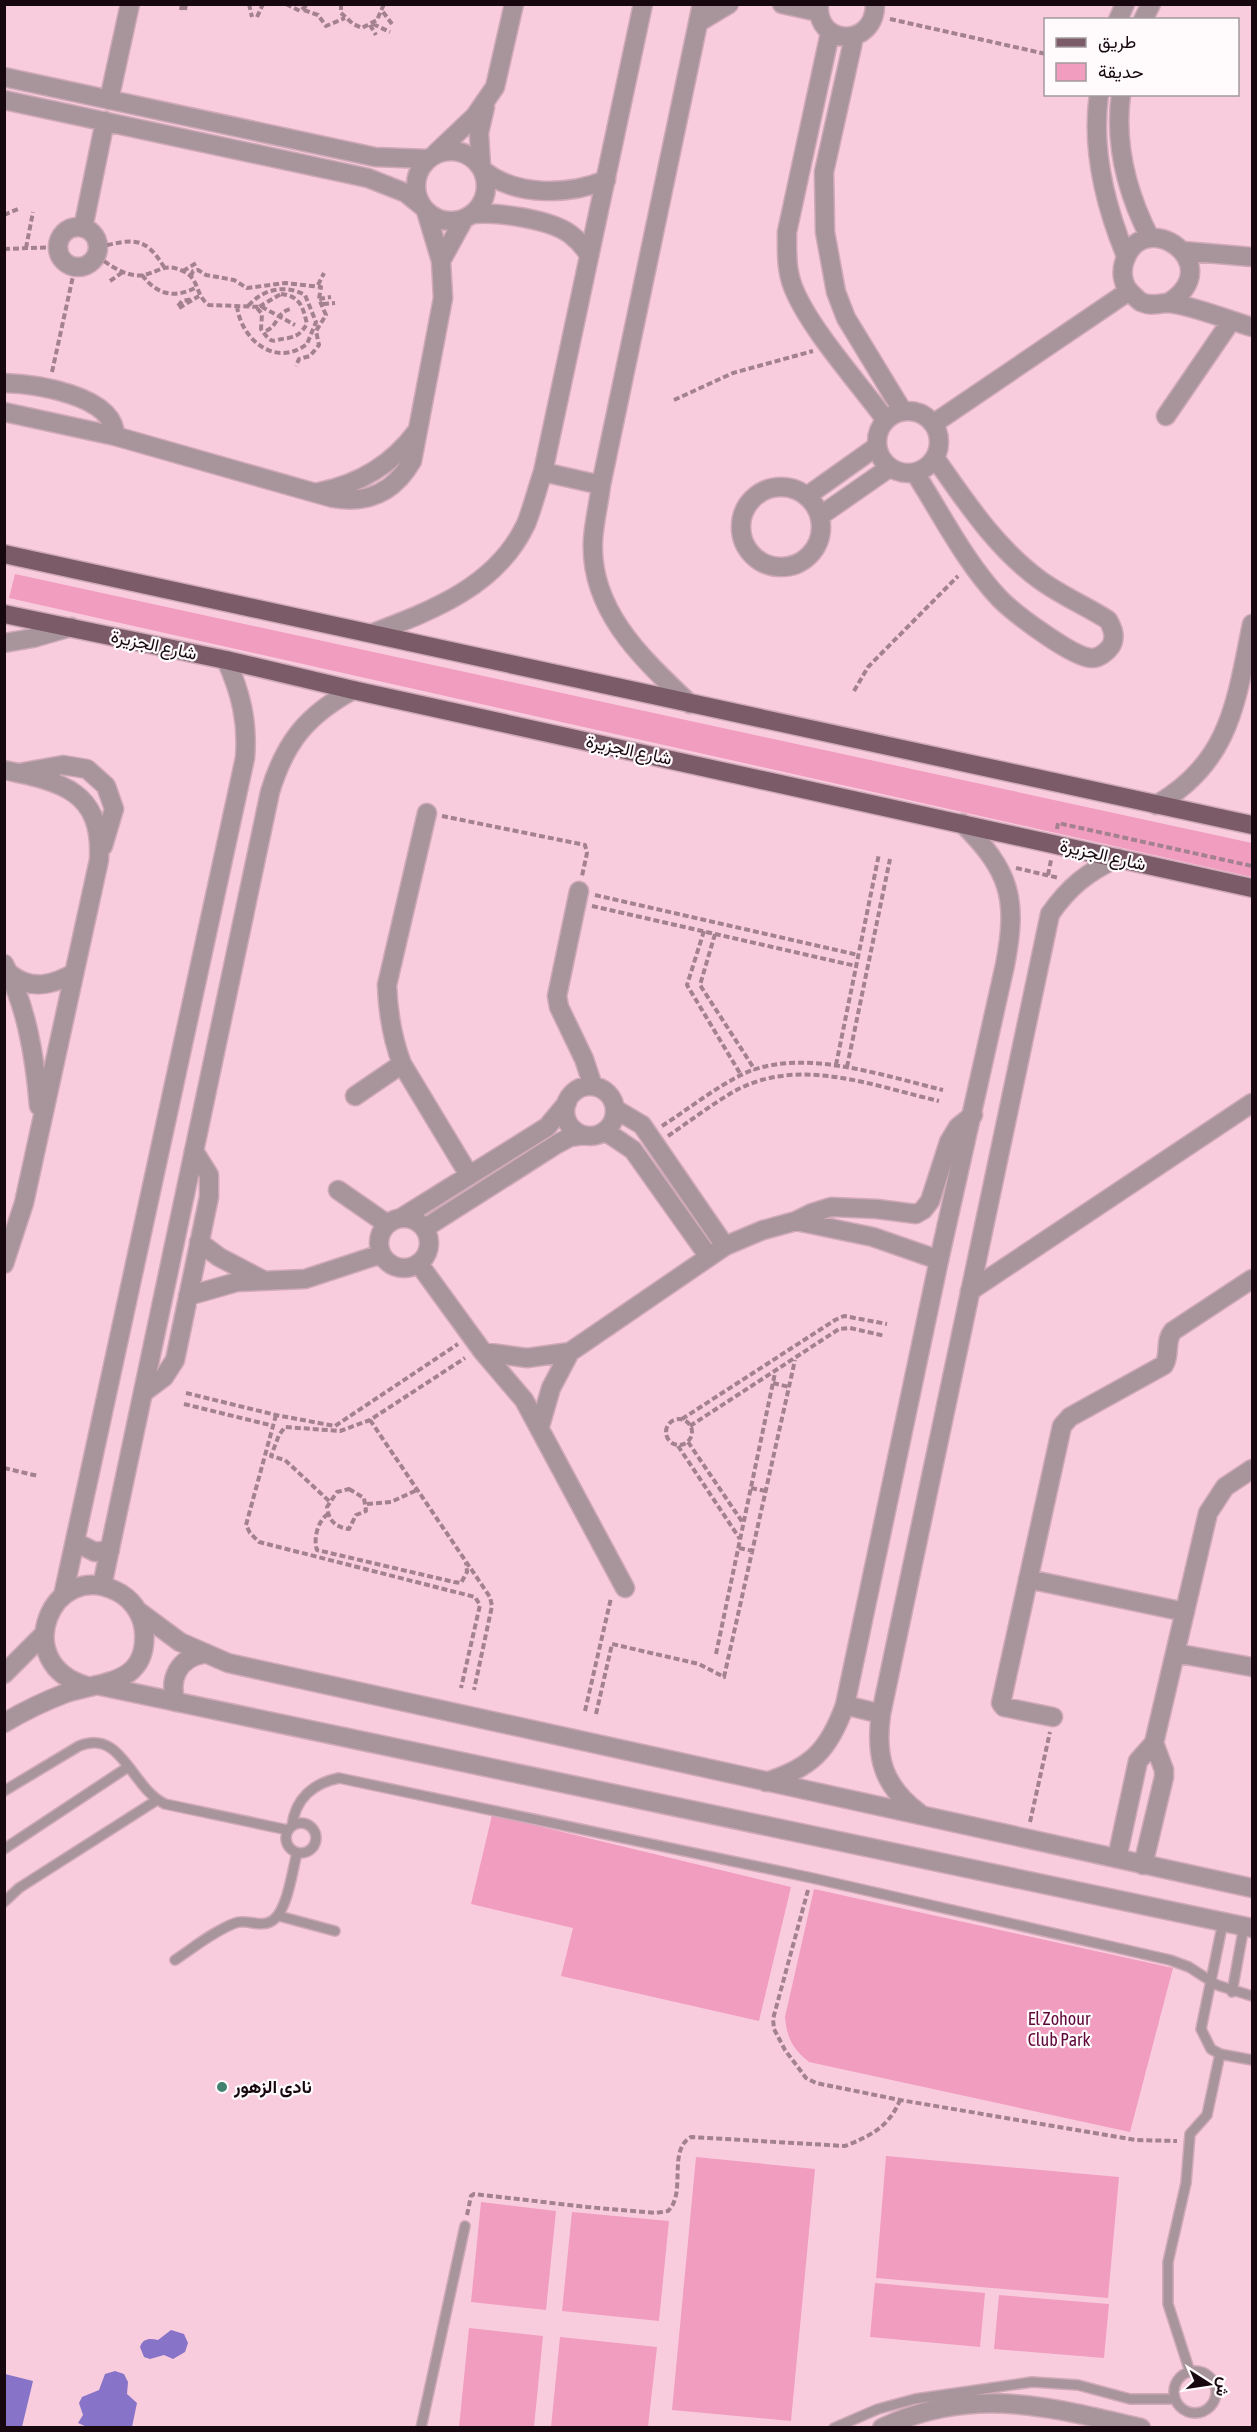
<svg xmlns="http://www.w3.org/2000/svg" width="1257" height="2432" font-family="'Asap Condensed',Vazirmatn,sans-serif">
<rect width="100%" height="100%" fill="#f9ccdd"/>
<path fill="#f19dc0" d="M15,574L1252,843V877L9,598Z
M492,1815L791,1887L759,2021L561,1976L573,1928L471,1904Z
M814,1889L1173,1968L1130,2132L809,2062C792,2048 787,2038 785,2017Z
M886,2156L1119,2177L1108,2298L876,2278Z
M696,2157L815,2169L791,2421L672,2410Z
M481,2202L556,2211L546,2310L471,2302Z
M572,2212L669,2221L659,2321L562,2311Z
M875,2283L985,2293L980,2347L870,2337Z
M999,2295L1109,2304L1104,2358L994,2349Z
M469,2328L543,2336L534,2427H459Z
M560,2337L657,2347L648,2427H551Z"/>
<path fill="#8773c8" d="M171,2330L184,2334L188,2343L185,2352L173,2359L164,2355L150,2359L144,2357L140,2347C143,2338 150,2338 158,2340Z
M115,2371L124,2374L128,2382L127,2394L137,2403L132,2427H87L78,2423L83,2415L79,2403L82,2397L99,2390L105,2374Z
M5,2374L33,2381L22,2427H5Z"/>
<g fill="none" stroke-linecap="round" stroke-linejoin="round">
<defs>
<path id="service" d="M4,1791L79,1746C122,1728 131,1788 165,1804L288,1830
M286 1838a15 15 0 1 1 30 0a15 15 0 1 1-30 0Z
M292,1826C295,1799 313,1783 339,1778L812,1878L1170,1960L1189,1967L1217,1985L1252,1996
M4,1849L128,1767
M4,1902L19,1888L157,1800
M279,1916L335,1931
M1223,1922L1201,2029L1211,2049L1220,2054L1252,2060
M175,1960C193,1948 214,1931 235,1923C246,1919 256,1926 267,1923C287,1919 292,1871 297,1853
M1232,1992L1244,1926
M1174 2392a21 21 0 1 1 42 0a21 21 0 1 1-42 0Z
M1190,2372L1168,2304V2262L1186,2183L1190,2134L1207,2115L1220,2054
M421,2428L465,2226
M834,2428L878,2409L915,2399L1032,2382L1078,2385L1130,2399H1175"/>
<path id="minor" d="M782,4L818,12
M819,4C815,46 875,49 875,4
M1118,20L1125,4
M1143,20L1151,4
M699,22L729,4
M830,33L787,232C787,251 786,269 793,287C809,328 858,382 885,419
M854,37L824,172L825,232L836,292L846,318L902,410
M4,77L375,157L427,159
M1099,94C1091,150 1105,205 1126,256
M1121,94C1114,146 1127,193 1150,238
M4,100L368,178L406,193L422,206
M109,100L130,4
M416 186a35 35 0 1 1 70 0a35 35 0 1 1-70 0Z
M436,153L475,116L495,87L514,4
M481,166L479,133L485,107
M484,171C517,197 569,195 606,180
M473,214C499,212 549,219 570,234C578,240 584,247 589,255
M58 247a20 20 0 1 1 40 0a20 20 0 1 1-40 0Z
M83,228L105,121
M1183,251L1252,257
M441,261L464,219
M1168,303C1231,264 1141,203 1124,263C1121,273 1123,286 1131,293C1134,296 1138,300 1141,302C1152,307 1158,303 1168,303C1188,304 1231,321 1252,327
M4,383C35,384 115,395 115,436
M877 442a31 31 0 1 1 62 0a31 31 0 1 1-62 0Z
M4,412L115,436L333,498C368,504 394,492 412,461L443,298L441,261L426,211
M1166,416L1231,321
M933,424L1129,291
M915,473C942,515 965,562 1000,599C1014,613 1073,658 1092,658C1099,658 1107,652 1111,646C1116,637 1113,629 1108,620C1086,606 1062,596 1040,580C996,548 966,502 935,458
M741 527a40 40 0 1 1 80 0a40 40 0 1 1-80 0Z
M319,492C360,484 392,465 417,431
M807,496L876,447
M820,516L889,468
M4,643L33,638L71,627
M4,770C62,782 103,791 99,860L24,1203L4,1264
M24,772L63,765L87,769L106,786L114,809L103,846
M427,813L387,985C388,1013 392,1038 402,1064L469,1175
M579,891L557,996L559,1007L584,1059L593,1086
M4,964C27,1006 35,1059 39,1106
M10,974C31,991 53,985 74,973
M565 1111a25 25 0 1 1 50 0a25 25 0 1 1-50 0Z
M355,1096L402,1064
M615,1109L642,1125L725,1246
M605,1131L633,1150L709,1257
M338,1190L387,1224
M379 1243a25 25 0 1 1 50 0a25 25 0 1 1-50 0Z
M401,1218L547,1127L567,1103
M796,1221L873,1237L939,1260
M425,1228L557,1144L570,1137L584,1135
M199,1242L219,1257L261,1279
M419,1264L483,1352L524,1400L625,1588
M970,1291L1252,1103
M188,1296L237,1282L305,1279L381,1254
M483,1352L527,1358L570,1352L725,1246L763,1230L796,1221L812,1213L831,1207L877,1209L916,1214L923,1210L930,1201L949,1142L958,1127L973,1115
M144,1392L164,1377L175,1360L209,1197V1175L194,1151
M540,1426L551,1388L570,1352
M1028,1579L1185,1612
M1175,1653L1252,1667
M1053,1717L1004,1707L1001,1703L1062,1426L1070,1417L1164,1365C1171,1353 1164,1342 1173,1331L1252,1279
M1117,1858L1138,1761L1154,1743L1208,1513L1225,1487L1252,1469
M1143,1865L1164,1777V1770L1154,1743"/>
<path id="tertiary" d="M543,472L601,485
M373,633C433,610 497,586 526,524C533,507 537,489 543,472L643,4
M690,704C644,660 589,611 593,540C594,522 599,503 601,485L702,4
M1156,805C1231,762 1236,701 1252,624
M75,1542L95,1552L110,1550
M102,1586L270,792C285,742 307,715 353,690
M63,1596L245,758C248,722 241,693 226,660
M138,1611L180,1642L228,1663L1252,1888
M4,1674L44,1634
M101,1686L1252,1928
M176,1702C168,1679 179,1658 203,1654
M845,1705L881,1714
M4,1723C24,1711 45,1701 66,1693C102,1681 149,1685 144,1630C142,1613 131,1598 116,1591C52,1559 8,1664 87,1686
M766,1782C811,1768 829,1750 845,1705L939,1260L1005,965C1018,898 1010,871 962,823
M919,1813C883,1786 875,1757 881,1714L1050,914C1069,887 1087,872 1118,858
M882,2428C973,2385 1049,2407 1141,2428"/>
<path id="primary" d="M4,554L1252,825
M4,614L226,660L353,690L1252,888"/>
</defs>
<use href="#service" stroke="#d0a9b8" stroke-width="12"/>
<use href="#minor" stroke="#d0a9b8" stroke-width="21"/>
<use href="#tertiary" stroke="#d0a9b8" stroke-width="21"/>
<use href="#primary" stroke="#d0a9b8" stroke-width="21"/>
<path stroke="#a3818e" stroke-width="4" stroke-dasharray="6 3" stroke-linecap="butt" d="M249,4L252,17
M286,4L300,11L308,4
M341,4V13L353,24L362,28L377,20L384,4
M181,10L182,4
M185,10L186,4
M304,10L318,15L326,26L345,18
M383,12L392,24
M257,17L263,4
M890,19L1046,54
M373,24L390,32
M370,25L376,35
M4,215L18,209
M98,247C132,240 144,234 164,267
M26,248L33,212
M4,249L58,247
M97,256C109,265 127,278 144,275C161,271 165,262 185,272C199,279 196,297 209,305L262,307L295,325
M183,271L198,262
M142,275C157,295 175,299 197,287
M191,276L193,271L198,270L206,275L234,280L247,288L285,283L321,287L319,299L326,315L316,331L319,345L310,356L299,359L296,366
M110,281L123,272
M318,285L324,273
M281,294C300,296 303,307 307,324C301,333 298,336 288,338C271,340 273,346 261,329L262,314L257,308Z
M319,299L331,297
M323,304L335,303
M178,306L182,301L193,299
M237,306C241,340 276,368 307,344L316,322L305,295C285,284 263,289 248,306
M179,308L199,296
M266,331C278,326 276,313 290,309
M52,372L75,267
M674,400L733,373L813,351
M854,691L868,667L958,576
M442,816L585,845L587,853L582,876
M1057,829L1058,823L1252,866
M1016,868L1059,878
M1048,875L1051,860
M595,895L858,955
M592,906L856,966
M704,931L687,985L741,1075
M715,934L700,985L755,1070
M836,1065L879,854
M847,1067L890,859
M662,1126C687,1110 712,1090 739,1076C797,1045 884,1076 943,1090
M668,1136C690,1121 711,1105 733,1092C798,1055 873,1086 939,1101
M773,1383L789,1387
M186,1393L276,1415L335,1426L458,1344
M184,1404L274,1426
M276,1415L246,1525L250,1533L259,1542L475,1597L480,1605L461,1688
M666 1432a13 13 0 1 1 26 0a13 13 0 1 1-26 0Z
M682,1419L835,1320L844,1316L887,1324
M370,1420L490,1597L492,1606L474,1690
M690,1426L839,1329L850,1328L885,1336
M688,1442L743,1523
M678,1446L740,1539
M4,1468L38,1476
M751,1488L766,1491
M349,1489L364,1498L366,1511L356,1515L349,1529C335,1527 329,1521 327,1507L337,1492Z
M329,1501L285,1460L271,1456L279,1435L285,1427L340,1431L370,1420L465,1358
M367,1504L391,1502L417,1490
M328,1514C318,1520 313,1539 317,1550L454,1582L461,1583L467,1572L466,1562
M739,1548L753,1551
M716,1654L775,1373
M585,1711L611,1598
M596,1714L612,1644L699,1664L724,1677L795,1360
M1030,1822L1050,1732
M808,1890L773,2019L774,2029L785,2050L806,2078L816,2083L900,2100L1136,2140L1177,2141
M467,2215L471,2196L474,2194L587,2207L656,2213L668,2211C687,2193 667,2150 691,2137L845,2146C870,2136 889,2127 900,2100"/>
<use href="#service" stroke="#a8959c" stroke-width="9"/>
<use href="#minor" stroke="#a8959c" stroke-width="18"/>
<use href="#tertiary" stroke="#a8959c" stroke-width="18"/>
<use href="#primary" stroke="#7b5b68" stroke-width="18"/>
</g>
<circle fill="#42816f" stroke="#fffafc" stroke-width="2" cx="222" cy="2087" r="6"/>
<g text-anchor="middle" stroke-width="4.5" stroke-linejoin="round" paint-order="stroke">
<g font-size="18" fill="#17080f" stroke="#fffafc">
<text transform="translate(154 645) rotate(12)" y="6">شارع الجزيرة</text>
<text transform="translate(629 750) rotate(12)" y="6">شارع الجزيرة</text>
<text transform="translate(1103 855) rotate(13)" y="6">شارع الجزيرة</text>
</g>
<g font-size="18" fill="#5f0739" stroke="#fffafc">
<text x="1059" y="2025">El Zohour<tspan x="1059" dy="21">Club Park</tspan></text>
</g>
<g font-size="18" font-weight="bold" fill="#17080f" stroke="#fffafc" text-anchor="start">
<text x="234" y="2093">نادى الزهور</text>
</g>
</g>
<rect width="1257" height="2432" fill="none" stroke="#17080f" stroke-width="12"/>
<rect x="1044" y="18" width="195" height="78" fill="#fffafc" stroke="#a2999d" stroke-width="1.5"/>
<rect x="1056" y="38" width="30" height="9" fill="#7b5b68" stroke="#a2999d" stroke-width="1.5"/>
<text x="1098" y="48" font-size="18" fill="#17080f">طريق</text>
<rect x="1056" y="63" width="30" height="18" fill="#f19dc0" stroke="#a2999d" stroke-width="1.5"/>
<text x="1098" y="78" font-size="18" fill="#17080f">حديقة</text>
<g transform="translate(1209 2384) rotate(102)" stroke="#fffafc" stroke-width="4.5" paint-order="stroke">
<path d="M0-4.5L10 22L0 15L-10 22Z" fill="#17080f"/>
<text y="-9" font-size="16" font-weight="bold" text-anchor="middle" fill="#17080f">ش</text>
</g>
</svg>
